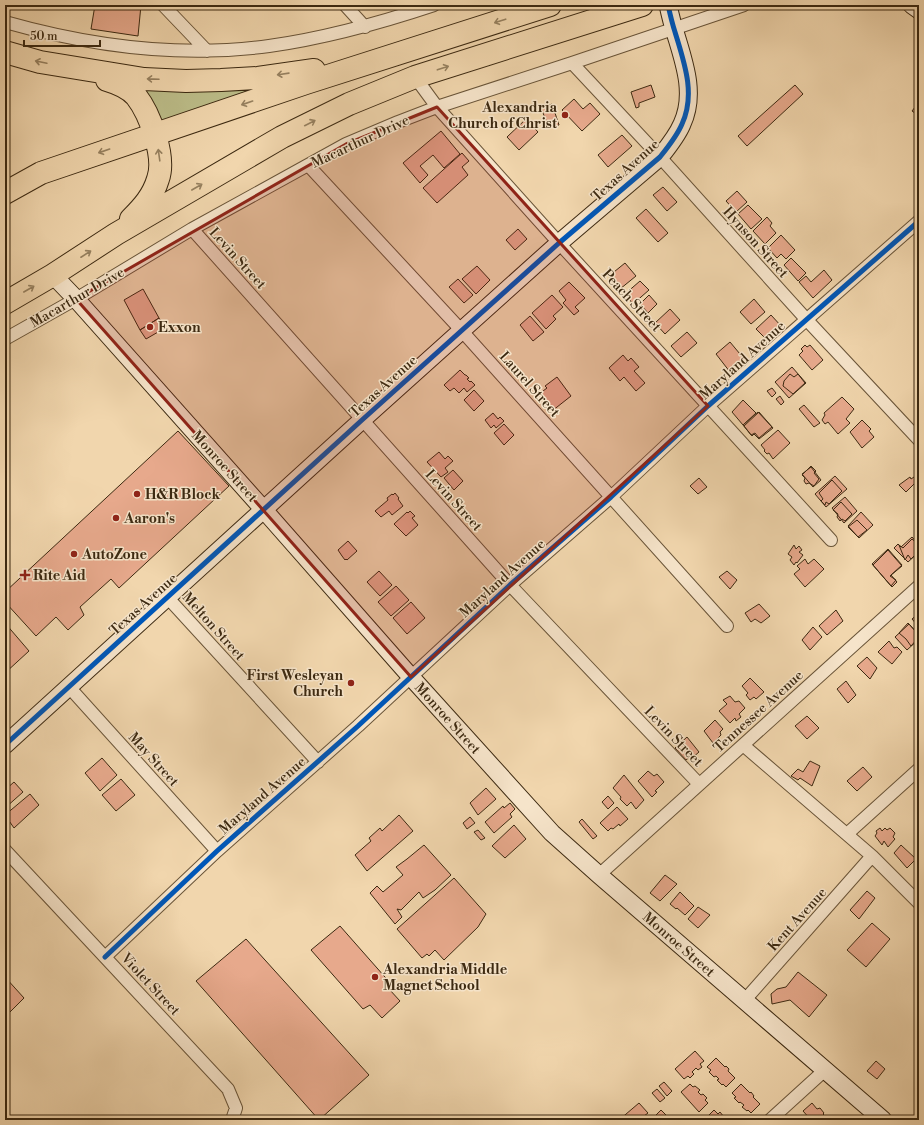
<svg xmlns="http://www.w3.org/2000/svg" width="924" height="1125" font-family="'Libre Bodoni',serif">
<rect width="100%" height="100%" fill="#f1d6ad"/>
<filter id="stains"><feTurbulence type="fractalNoise" baseFrequency=".005" numOctaves="4"/><feColorMatrix values="0 0 0 0 .2 0 0 0 0 .09 0 0 0 0 .02 0 0 0 .5 -.17"/></filter>
<radialGradient id="worn" r=".72"><stop offset=".6" stop-color="#630" stop-opacity="0"/><stop offset="1" stop-color="#630" stop-opacity=".3"/></radialGradient>
<path fill="#bcbd89" stroke="#7c734d" d="M140,89H261L162,121L151,102Z"/>
<path fill="#e7a98c" stroke="#3c2911" d="M95,5H141L138,36L91,29Z
M651,85L655,97L639,103V107L636,108L631,92Z
M795,85L803,94L747,146L738,136Z
M574,99L583,109L590,103L600,114L582,131L562,110Z
M919,102V116L912,111Z
M552,104L559,125L549,128L541,108Z
M526,119L538,132L519,150L507,137Z
M441,131L460,154L444,168L433,155L420,166L428,175L420,183L403,163Z
M622,135L632,146L608,167L598,155Z
M462,153L469,161L462,167L468,175L437,203L423,188Z
M663,187L677,202L667,211L653,195Z
M737,191L747,202L736,212L726,201Z
M748,205L762,219L751,229L738,214Z
M646,209L668,233L658,242L636,218Z
M767,217L772,223L770,226L776,233L765,244L753,231Z
M518,229L527,239L515,250L506,240Z
M781,235L795,250L786,259L781,254L777,258L768,248Z
M791,258L806,273L798,281L784,265Z
M625,263L636,276L620,289L609,276Z
M477,266L490,280L476,294L462,279Z
M824,270L832,280L813,298L799,282L806,276L811,282Z
M458,279L473,295L464,303L449,287Z
M640,281L649,290L633,304L625,294Z
M569,282L585,298L575,307L579,311L574,315L563,303L566,300L559,291Z
M143,289L159,318L140,330L124,300Z
M552,295L563,307L553,316L556,319L546,329L532,313Z
M649,295L657,304L648,313L640,304Z
M754,299L765,312L751,324L740,312Z
M670,309L680,320L665,334L655,323Z
M771,315L782,327L768,341L756,329Z
M530,316L544,332L533,341L520,325Z
M159,318L165,328L146,339L140,330Z
M687,332L697,343L681,357L671,346Z
M730,342L745,360L730,372L716,354Z
M805,345L807,347L810,345L823,360L812,370L799,355L803,351L801,349Z
M623,355L628,361L631,358L639,367L634,371L645,383L636,391L624,377L620,381L609,368Z
M792,367L806,383L789,398L775,382Z
M460,370L465,375H466L469,378L467,379L470,382L471,381L475,385L467,392L464,388L459,393L454,388L450,391L444,385Z
M790,374L794,377L798,374L805,383L793,394L783,386L784,381Z
M557,377L571,396L552,411L539,394L547,388L545,386Z
M772,388L776,393L772,397L767,391Z
M474,390L484,401L474,411L464,400Z
M780,396L784,402L781,405L776,399Z
M842,397L854,409L846,419L850,423L838,434L828,422L825,424L822,420L825,415L824,413Z
M743,400L756,413L743,425L732,412Z
M804,405L820,423L814,427L799,409Z
M758,412L772,427L759,438L755,433L751,435L743,425Z
M759,412L773,428L759,439L754,434L752,436L744,426Z
M493,413L498,419L500,417L504,421L496,428L494,425L491,428L485,420Z
M862,420L871,429L869,431L874,437L862,448L850,432Z
M504,424L514,435L504,445L494,433Z
M778,430L790,443L773,459L769,453L767,454L764,451L765,450L761,445Z
M178,431L229,486L119,588L111,579L80,607L84,615L68,630L56,617L36,636L5,602V592Z
M439,452L445,459L448,456L453,461L445,468L448,472L441,477L427,462Z
M811,466L816,471L814,473L819,479L814,486L809,483L806,484L804,481L805,478L802,475Z
M811,467L821,480L813,487L802,474Z
M453,470L463,481L454,490L444,478Z
M835,476L847,489L826,507L815,494Z
M910,477L911,479L914,477L917,481L906,492L899,485Z
M699,478L707,487L698,494L690,486Z
M832,480L842,491L829,504L826,502L825,505L821,501L823,499L819,493Z
M395,493L399,498L398,499L403,506L392,515L389,511L381,517L375,511L388,500L387,498L392,494L393,495Z
M845,497L857,511L844,523L832,508Z
M841,502L852,514L845,521L842,519L840,521L837,517L838,514L833,510Z
M410,511L415,516L412,518L418,525L406,536L394,524L407,512L408,513Z
M861,512L873,525L859,538L848,526Z
M857,520L867,530L858,537L848,527Z
M912,537L919,545V552L908,562L894,548L898,544L901,547Z
M912,539L919,545V551L911,559L908,555L905,560L899,545L903,548Z
M348,541L357,551L347,560L346,559L345,560L342,556L338,550Z
M794,545L796,549L799,546L802,550L799,552L803,555L797,563L796,562L794,565L790,560L792,557L788,554Z
M888,549L902,565L891,575L897,582L892,587L872,564Z
M888,550L902,566L890,576L896,580L891,586L873,565Z
M805,559L808,564L814,559L824,569L805,587L794,574L800,569L797,566Z
M379,571L392,585L380,596L367,582Z
M727,571L737,580L730,589L719,577Z
M396,586L409,600L391,616L378,602Z
M411,602L425,618L407,634L393,618Z
M759,604L770,616L761,623L755,619L751,622L745,613Z
M836,610L843,621L827,635L819,626Z
M919,613V627L912,619Z
M919,616V627L914,622Z
M5,623L29,651L5,673Z
M908,623L919,635V637L911,646L906,639L899,633Z
M909,624L919,635V639L907,650L895,637Z
M813,627L822,637L810,650L802,640Z
M889,641L894,648L897,647L902,652L892,664L878,652Z
M867,657L877,668L870,679L857,666Z
M750,678L764,692L756,699L754,697L750,700L746,695L748,693L742,686Z
M846,681L856,695L848,703L837,689Z
M730,696L735,702L739,701L745,708L739,714L741,717L736,721L735,718L730,723L719,711L727,704L723,700Z
M807,716L819,728L807,739L795,726Z
M715,720L723,729L720,732L721,735L713,743L704,731Z
M687,737L699,752L692,758L691,756L686,760L675,748Z
M102,758L117,775L100,791L85,773Z
M810,761L820,766L812,786L800,778L798,780L791,776L798,769L803,772Z
M863,767L872,777L857,791L847,781Z
M648,771L654,776L657,774L664,782L655,791L657,792L652,797L638,781Z
M624,775L644,800L636,809L631,802L627,806L620,799L621,797L613,788Z
M121,779L135,795L116,811L102,795Z
M14,782L23,792L5,808V790Z
M486,788L496,799L478,815L470,803Z
M30,794L39,805L14,828L5,815Z
M608,796L614,803L608,809L602,802Z
M510,803L515,809L510,814L512,817L494,833L485,822L503,806L504,808Z
M617,807L628,819L620,826L619,824L613,829L611,828L608,831L600,823Z
M399,815L413,831L367,871L355,855L371,841L369,838L380,828L382,831Z
M470,817L475,823L467,829L463,823Z
M582,819L597,836L593,839L579,822Z
M514,825L526,839L505,858L492,846Z
M880,828L882,831L885,828L887,830L890,828L895,833L893,837L895,839L888,847L884,841L882,845L875,836L877,833L876,831Z
M478,830L485,838L481,840L474,832Z
M424,845L451,875L435,890L423,898L419,892L401,910L397,909L402,917L395,924L370,893L377,886L383,892L403,875L396,867L407,859Z
M901,845L916,859L907,868L894,853Z
M665,875L677,884L660,901L650,893Z
M454,878L486,914L478,927L444,960L435,950L429,956L427,954L422,958L397,929Z
M867,891L875,898L859,919L850,910Z
M680,892L694,906L685,915L677,908L676,909L670,904Z
M698,907L710,915L698,928L688,919Z
M872,923L890,939L866,967L847,950Z
M340,926L392,985L389,989L400,1001L382,1018L370,1005L363,1009L311,950Z
M246,939L369,1075L319,1120L196,981Z
M798,972L827,995L809,1017L790,1000L772,1004L771,994L777,989L786,987Z
M5,977L24,998L5,1017Z
M695,1051L704,1061L700,1064L702,1067L698,1070L696,1068L692,1072L694,1074L690,1078L688,1076L684,1079L675,1069Z
M716,1058L725,1067L726,1066L729,1069L728,1071L735,1078L726,1087L723,1084L722,1085L717,1080L719,1079L716,1076L714,1077L709,1072L711,1070L707,1067Z
M876,1061L885,1069L877,1079L867,1071Z
M664,1082L672,1091L667,1096L659,1086Z
M690,1084L693,1087L695,1086L700,1090L698,1092L701,1095L703,1094L707,1098L705,1100L708,1103L699,1112L681,1092Z
M741,1084L750,1093L751,1092L754,1096L753,1097L760,1104L751,1113L748,1110L747,1111L742,1107L744,1105L740,1102L739,1103L734,1098L736,1097L732,1093Z
M657,1089L665,1098L660,1102L652,1093Z
M639,1103L648,1113L644,1116L646,1118L644,1120H619Z
M812,1103L817,1109L820,1108L824,1113L823,1114L829,1120L831,1119L832,1120H811L803,1111Z
M661,1110L670,1119L671,1118L673,1120H654L652,1119Z
M714,1110L718,1114L720,1112L724,1117L722,1118L724,1120H707L706,1118Z"/>
<g fill="none" stroke-linecap="round" stroke-linejoin="round">
<defs>
<path id="street" d="M163,5L207,51
M345,5L365,27
M5,22C90,46 181,58 269,46C326,38 380,23 434,5
M572,63L660,157L806,319L919,440
M415,77L437,107L559,243L831,540
M308,165L462,331L727,626
M192,229L510,585L699,784
M5,339L76,299L192,229L346,144L398,122L437,107L572,63L744,5
M168,598L318,762
M69,687L217,851
M743,745L872,856L919,903
M847,834L919,769
M5,850L228,1089L236,1108L232,1120
M599,875L919,586
M105,957L217,851L358,726L510,585L611,497L708,406L919,221
M744,1001L872,856
M770,1120L825,1070"/>
<path id="secondary" d="M912,5L919,10
M53,275L76,299L264,510L411,677L552,833L599,875L883,1120
M5,745L362,420L559,243L660,157C668,147 677,136 682,124C696,94 684,62 675,32C672,23 670,14 668,5"/>
<path id="highway" d="M5,52L40,62L144,79L186,81L221,80L258,78L314,70
M107,80C117,83 128,87 136,96C150,114 166,157 158,179C153,196 143,207 131,219
M5,193L41,173L306,83L550,5
M5,303L53,275L116,234L282,137L349,104L415,77L642,5"/>
</defs>
<use href="#street" stroke="#695438" stroke-width="14"/>
<use href="#secondary" stroke="#3c2911" stroke-width="19"/>
<use href="#highway" stroke="#3c2911" stroke-width="24"/>
<use href="#street" stroke="#f6e4ca" stroke-width="12"/>
<use href="#secondary" stroke="#f6e4ca" stroke-width="17"/>
<use href="#highway" stroke="#f1d6ad" stroke-width="22"/>
<defs>
<path id="cycleway" d="M5,745L362,420L559,243L660,157C668,147 677,136 682,124C696,94 684,62 675,32C672,23 670,14 668,5
M105,957L217,851L358,726L510,585L611,497L708,406L919,221"/>
</defs>
<use href="#cycleway" stroke="#f6e4ca" stroke-width="8"/>
<use href="#cycleway" stroke="#0057b8" stroke-width="5"/>
</g>
<defs><path id="oneway-shaft" d="M-6 0H5M1.5-3L5.5 0L1.5 3" fill="none" stroke-width="1.6" stroke-linecap="round" stroke-linejoin="round"/></defs>
<g stroke="#96805f">
<use href="#oneway-shaft" transform="translate(500 21) rotate(162)"/>
<use href="#oneway-shaft" transform="translate(41 62) rotate(-168)"/>
<use href="#oneway-shaft" transform="translate(443 68) rotate(-18)"/>
<use href="#oneway-shaft" transform="translate(283 74) rotate(172)"/>
<use href="#oneway-shaft" transform="translate(153 79) rotate(-178)"/>
<use href="#oneway-shaft" transform="translate(247 103) rotate(161)"/>
<use href="#oneway-shaft" transform="translate(310 123) rotate(-27)"/>
<use href="#oneway-shaft" transform="translate(104 151) rotate(161)"/>
<use href="#oneway-shaft" transform="translate(159 155) rotate(-98)"/>
<use href="#oneway-shaft" transform="translate(197 187) rotate(-30)"/>
<use href="#oneway-shaft" transform="translate(86 254) rotate(-33)"/>
<use href="#oneway-shaft" transform="translate(29 289) rotate(-30)"/>
</g>
<path fill="#8f2418" fill-opacity="0.2" stroke="#8f2418" stroke-width="3" stroke-linejoin="round" d="M437,107L708,406L411,677L76,299L346,144Z"/>
<g fill="#8f2418" stroke="#f6e4ca" stroke-width="1.5">
<circle cx="565" cy="115" r="4"/>
<circle cx="150" cy="327" r="4"/>
<circle cx="137" cy="494" r="4"/>
<circle cx="116" cy="518" r="4"/>
<circle cx="74" cy="554" r="4"/>
<path d="M23 569h4v4h4v4h-4v4h-4v-4h-4v-4h4z"/>
<circle cx="351" cy="683" r="4"/>
<circle cx="375" cy="977" r="4"/>
</g>
<g text-anchor="middle" stroke-width="3" stroke-linejoin="round" paint-order="stroke">
<g font-size="14" font-weight="bold" fill="#3c2911" stroke="#f6e4ca" text-anchor="start">
<text x="557" y="112" text-anchor="end">Alexandria<tspan x="557" dy="16">Church of Christ</tspan></text>
<text x="158" y="332">Exxon</text>
<text x="145" y="499">H&amp;R Block</text>
<text x="124" y="523">Aaron's</text>
<text x="82" y="559">AutoZone</text>
<text x="33" y="580">Rite Aid</text>
<text x="343" y="680" text-anchor="end">First Wesleyan<tspan x="343" dy="16">Church</tspan></text>
<text x="383" y="974">Alexandria Middle<tspan x="383" dy="16">Magnet School</tspan></text>
</g>
<g font-size="14" fill="#3c2911" stroke="#f6e4ca">
<text transform="translate(360 141) rotate(-25)" y="5">Macarthur Drive</text>
<text transform="translate(625 170) rotate(-42)" y="5">Texas Avenue</text>
<text transform="translate(756 242) rotate(48)" y="5">Hynson Street</text>
<text transform="translate(238 258) rotate(48)" y="5">Levin Street</text>
<text transform="translate(77 297) rotate(-30)" y="5">Macarthur Drive</text>
<text transform="translate(632 300) rotate(47)" y="5">Peach Street</text>
<text transform="translate(742 360) rotate(-42)" y="5">Maryland Avenue</text>
<text transform="translate(530 384) rotate(48)" y="5">Laurel Street</text>
<text transform="translate(383 386) rotate(-42)" y="5">Texas Avenue</text>
<text transform="translate(225 466) rotate(48)" y="5">Monroe Street</text>
<text transform="translate(454 500) rotate(48)" y="5">Levin Street</text>
<text transform="translate(502 578) rotate(-42)" y="5">Maryland Avenue</text>
<text transform="translate(143 604) rotate(-42)" y="5">Texas Avenue</text>
<text transform="translate(214 626) rotate(48)" y="5">Melton Street</text>
<text transform="translate(758 711) rotate(-42)" y="5">Tennessee Avenue</text>
<text transform="translate(448 718) rotate(48)" y="5">Monroe Street</text>
<text transform="translate(674 736) rotate(46)" y="5">Levin Street</text>
<text transform="translate(154 759) rotate(48)" y="5">May Street</text>
<text transform="translate(262 795) rotate(-41)" y="5">Maryland Avenue</text>
<text transform="translate(797 919) rotate(-48)" y="5">Kent Avenue</text>
<text transform="translate(679 944) rotate(41)" y="5">Monroe Street</text>
<text transform="translate(151 984) rotate(47)" y="5">Violet Street</text>
</g>
</g>
<rect width="924" height="1125" fill="none" stroke="#f1d6ad" stroke-width="20"/>
<rect x="6" y="6" width="912" height="1113" fill="none" stroke="#3c2911" stroke-width="2"/>
<rect x="10" y="10" width="904" height="1105" fill="none" stroke="#3c2911"/>
<path d="M24 40v6h76v-6" fill="none" stroke="#3c2911" stroke-width="2"/>
<text x="30" y="40" font-size="12" fill="#3c2911" stroke="#f6e4ca" stroke-width="3" paint-order="stroke">50 m</text>
<rect width="100%" height="100%" filter="url(#stains)"/>
<rect width="100%" height="100%" fill="url(#worn)"/>
</svg>
